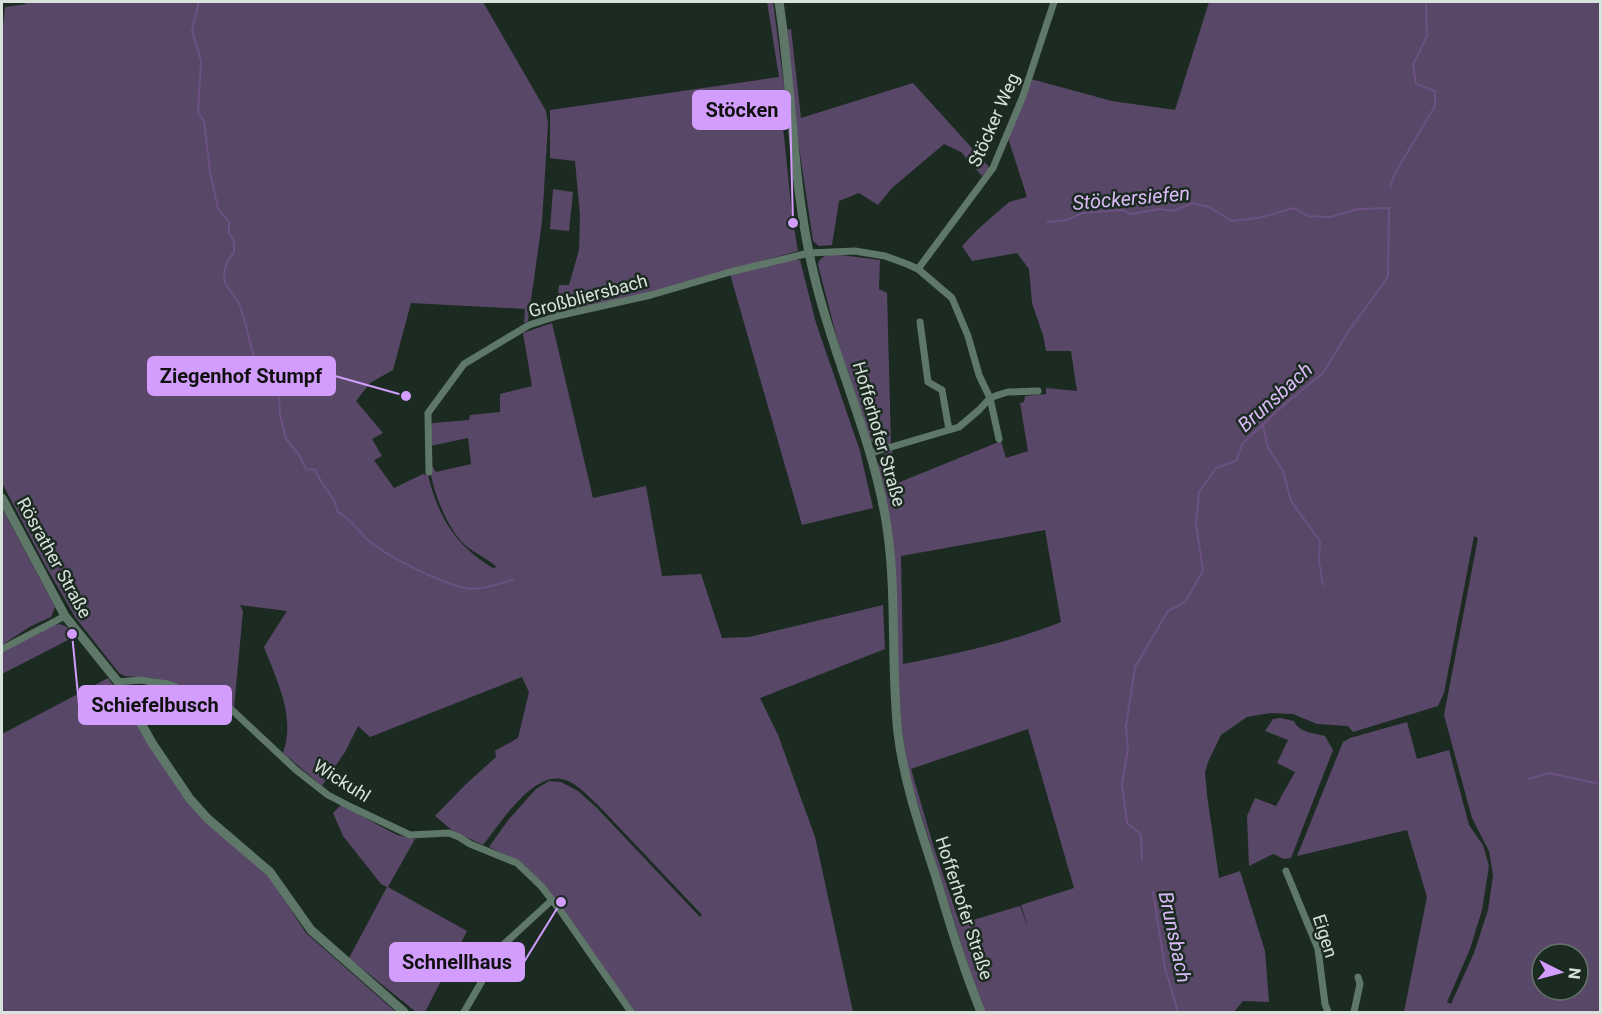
<svg xmlns="http://www.w3.org/2000/svg" width="1602" height="1014" font-family="Roboto,sans-serif">
<rect width="100%" height="100%" fill="#1c2b22"/>
<path fill="#584766" fill-rule="evenodd" d="M25,2H483L546,111L548,124L542,222L528,321L524,323L525,309L411,303L393,370L370,383L356,401L383,433L372,439L382,456L374,460L394,488L423,474L428,475C438,517 456,546 493,568L497,567C488,559 476,554 466,546C446,528 431,487 429,461L436,472L471,464L468,438L430,446V426L433,423L469,420L470,415L500,412V394L532,386L523,333L552,323L593,498L646,486L662,576L701,574L722,638L749,637L883,605L885,649L760,698L778,735L815,837L853,1012H635L556,901L518,861L489,847L509,819L536,789L549,781L561,782L578,791L597,808L700,917L702,915L598,805C588,796 575,781 561,779C532,773 499,825 483,845L453,831L435,816L465,785L496,757L495,751L518,738L529,692L522,677L370,737L358,726L345,752L322,786L283,753C296,717 277,681 264,647L287,611L240,605L243,611L234,708L182,685L153,678L125,676L119,673L75,617L45,565L2,483V35L5,7L26,4Z
M767,2H773L788,116L782,117L792,215L790,216L791,224L794,227L798,251L613,303L556,314L559,285H569L579,250L580,215L575,161L550,158V110L779,77Z
M1209,2H1600V1012H1404L1427,897L1407,830L1297,856L1343,742L1350,738L1407,722L1417,759L1449,750L1469,825L1483,845L1489,866L1482,910L1470,949L1447,1002L1451,1004L1474,953L1488,910L1493,875L1489,851L1472,818L1444,715L1478,538L1474,536L1444,693L1438,706L1353,732L1348,726L1317,724L1293,714L1270,713L1247,717L1221,735L1208,762L1205,773L1207,795L1219,878L1240,871L1265,951L1269,1002L1243,1001L1234,1012H985L978,998L907,769L901,719L878,464C881,455 884,453 892,450L895,484L1001,441L1006,458L1028,451L1020,403L1024,402L1025,396L1046,394V388L1077,391L1071,351H1046L1043,335L1032,303L1029,269L1017,253L972,261L962,246L977,230L1009,202L1027,197L1008,138L1031,79L1112,101L1175,110ZM1045,530L1061,622C1011,642 956,654 903,664L901,556ZM1028,729L1074,888L1021,905L1028,927L1020,906L960,924L934,848L911,769ZM1542,954H1578V990H1542Z
M791,29L801,118L913,83L990,168L982,176L961,152L944,144L892,188L878,205L859,193L839,201L832,245L819,246L813,241L795,121L787,30Z
M553,189L573,192L569,231L550,229Z
M833,254L880,260L879,289L887,293L891,445C883,448 877,448 871,441L839,346L818,265C819,257 825,256 833,254Z
M790,259L800,260L816,323L860,451L873,508L802,525L730,274Z
M2,508L55,607L51,617L31,626L2,645Z
M60,624L67,627L74,637L2,674V652L50,626Z
M108,678L131,710L200,815L270,878L306,933L396,1012H2V734Z
M147,683L160,686L145,724L135,704Z
M1280,718L1294,721C1299,733 1314,733 1325,736L1333,750L1291,858L1284,859L1273,854L1249,866L1247,816L1255,798L1276,806L1295,772L1277,763L1288,740L1265,731L1273,719Z
M341,805L397,835L415,839L388,887L467,931L425,1012H416L349,958L387,887L381,884L343,836L333,813Z"/>
<g fill="none" stroke-linecap="round" stroke-linejoin="round">
<path stroke="#6c5082" stroke-width="2" d="M199,2L192,30L201,61L198,113L204,121L210,172L218,209L229,222V233L234,241V252C227,260 222,270 225,282C228,290 237,297 240,306C251,336 251,374 279,394L280,415L286,439L299,455L306,469L315,470L322,483L334,500L338,512C350,518 358,531 368,540C386,556 449,588 472,589C485,589 500,583 513,580
M1390,187L1395,173L1435,106V91L1416,84L1413,65L1427,36L1426,2
M1047,222L1067,220L1082,213L1122,210L1132,214L1159,209L1173,211L1193,203L1209,207L1232,221L1258,218L1294,208L1308,216L1331,217L1358,209L1389,208L1388,277L1348,332L1323,373L1285,404L1243,443L1236,461L1216,468L1199,492L1196,524L1203,571L1185,602L1168,611L1135,667L1126,726L1128,748L1122,784L1127,823L1141,834L1142,859
M1263,425L1268,448L1283,471L1291,501L1320,541L1319,561L1323,585
M1528,779L1549,773L1600,784
M1153,892L1165,968L1178,1012"/>
<path stroke="#5e7768" stroke-width="7" d="M918,269L993,168L1023,96L1054,2
M920,322L928,382L942,390L949,430
M871,453L959,427L979,410L990,398L998,395L1008,392L1038,391
M429,472L428,413L464,364L529,325L557,316L651,295L730,272L809,253L855,251L885,256L907,264L918,269L952,298L968,336L979,375L990,398L999,439
M2,649L65,616
M118,682L140,680L168,684L218,703L232,710L296,770L328,795L353,808L410,835L449,833L459,837L470,844L517,863L541,886L560,910L631,1012
M1286,871L1318,949L1325,1004L1328,1012
M464,1012L503,945L552,900
M1354,1012L1360,984L1358,977"/>
<path stroke="#5e7768" stroke-width="9" d="M779,2C793,93 792,185 814,275C833,357 870,432 885,515C898,587 890,661 898,733C904,782 920,828 935,874C949,921 963,968 981,1012
M2,498L65,616L118,682L152,743L190,799L208,819L270,872L311,930L404,1012"/>
</g>
<g text-anchor="middle" stroke-width="5" stroke-linejoin="round" paint-order="stroke">
<g font-size="18" fill="#d8e2dc" stroke="#1c2b22">
<text transform="translate(994 120) rotate(-66)" y="6">Stöcker Weg</text>
<text transform="translate(588 296) rotate(-15)" y="6">Großbliersbach</text>
<text transform="translate(879 434) rotate(74)" y="6">Hofferhofer Straße</text>
<text transform="translate(54 558) rotate(61)" y="6">Rösrather Straße</text>
<text transform="translate(342 781) rotate(32)" y="6">Wickuhl</text>
<text transform="translate(964 908) rotate(72)" y="6">Hofferhofer Straße</text>
<text transform="translate(1325 936) rotate(72)" y="6">Eigen</text>
</g>
<g font-size="20" font-style="italic" fill="#dbbaf8" stroke="#1c2b22">
<text transform="translate(1131 198) rotate(-5)" y="7">Stöckersiefen</text>
<text transform="translate(1275 397) rotate(-42)" y="7">Brunsbach</text>
<text transform="translate(1175 937) rotate(78)" y="7">Brunsbach</text>
</g>
</g>
<path fill="none" stroke="#d29dfd" stroke-width="2" d="M793 223L790 110M406 396L335 376M72 634L79 705M561 902L524 962"/>
<g fill="#d29dfd" stroke="#1c2b22" stroke-width="2">
<circle cx="793" cy="223" r="6"/>
<circle cx="406" cy="396" r="6"/>
<circle cx="72" cy="634" r="6"/>
<circle cx="561" cy="902" r="6"/>
</g>
<g fill="#d29dfd" stroke="#d29dfd" stroke-width="2">
<rect x="693" y="91" width="97" height="38" rx="6"/>
<rect x="148" y="357" width="187" height="38" rx="6"/>
<rect x="79" y="686" width="152" height="38" rx="6"/>
<rect x="390" y="943" width="134" height="38" rx="6"/>
</g>
<g font-size="20" text-anchor="middle" font-weight="bold" fill="#111">
<text x="742" y="117">Stöcken</text>
<text x="241" y="383">Ziegenhof Stumpf</text>
<text x="155" y="712">Schiefelbusch</text>
<text x="457" y="969">Schnellhaus</text>
</g>
<rect width="1602" height="1014" fill="none" stroke="#d8e2dc" stroke-width="6"/>
<g transform="translate(1560 972) rotate(96)"><circle r="28" fill="#1c2b22" stroke="#67746c" stroke-width="1.5"/>
<path d="M0-4.5L10 22L0 15L-10 22Z" fill="#d29dfd"/>
<text y="-9" font-size="16" font-weight="bold" text-anchor="middle" fill="#d8e2dc">N</text>
</g>
</svg>
